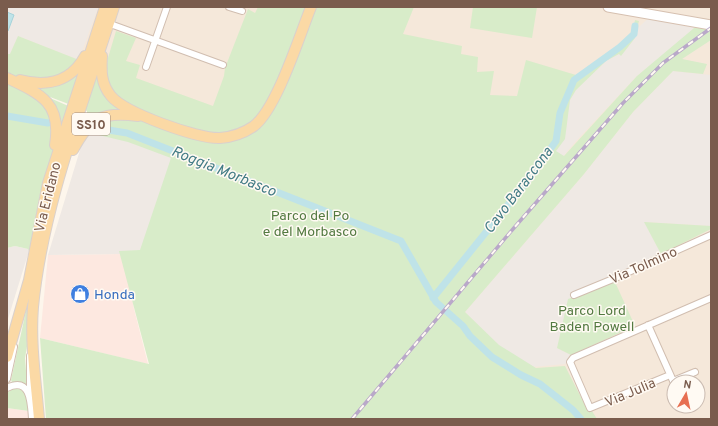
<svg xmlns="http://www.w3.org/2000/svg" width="718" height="426" font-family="Overpass,sans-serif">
<rect width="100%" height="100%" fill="#fdf6ec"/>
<path fill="#f5e8da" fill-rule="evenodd" d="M7,7H711V419H558L108,118L19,85L7,79ZM674,382H698V406H674Z"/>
<path fill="#fde8e0" d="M124,254L134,309L148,364L40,338L48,255Z
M7,408L29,411L30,419H7Z"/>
<path fill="#efe9e4" d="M7,7H98L79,60L18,36L10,54H7Z
M654,13L703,22L637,76L576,141L527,200L573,85L597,66Z
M673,71L711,75V226L645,222L661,254L615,282L574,298L557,348L571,355L565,364L532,367L498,346L465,312L584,174L633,112Z
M108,118L357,215L124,254L48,255L83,140Z
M15,246L28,249L29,251L7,322V248Z"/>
<path fill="#d8ecc9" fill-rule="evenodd" d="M258,7H414L403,34L462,46L461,54L478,57L477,72L494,71L490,95L517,96L526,60L576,75L584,71L632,35L635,20L639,21L635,38L621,56L619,54L606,61L576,90L570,100L565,139L556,151L564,156L637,76L700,23L711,21V40L682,59L707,64L703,74L673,71L633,112L584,174L465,312L499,345L536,368L565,366L587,409L592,411L597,419H46L40,338L149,364L119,251L140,250L171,158L128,142L86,132L60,131L40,195L30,249L29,251L28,249L15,246L7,248V54H10L18,36L79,60L105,68L116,31L136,38L126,61L140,65L136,78L213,106L224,76L225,68L248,9L255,13ZM29,89L87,111V114Z
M473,7H537L532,38L470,28Z
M644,222L711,226V229L661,254Z
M615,282L635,326L571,355L557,348L568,299Z
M32,283L29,335L25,358L27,383L24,385L12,382L11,380Z
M14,388C28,389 27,400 29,411L7,408V393Z"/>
<path fill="#bfe3e8" stroke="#a5d3da" d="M7,12L14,15L8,31L7,30Z"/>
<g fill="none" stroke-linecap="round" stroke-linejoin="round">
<path stroke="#bfe3e8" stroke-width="7" d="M7,116L48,123
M96,128L127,133L401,241L436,302L463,326L470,336L492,357L521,375L540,384L573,410L581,419
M433,298L528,180L556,141L560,113L574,80L620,47L634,34L635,26"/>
<defs>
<path id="minor" d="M229,7L242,11
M113,25L223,65
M146,67L167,7
M574,295L613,279L711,235
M648,325L674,383
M670,375L590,408L570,362L573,358L711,298
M7,379L14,347
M673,381L695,372
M7,388C31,376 31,404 32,419
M30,394V356"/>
<path id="secondary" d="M608,7L711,25"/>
<path id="primary" d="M102,56C101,71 101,84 111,96C125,113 198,139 220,138C232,137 244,133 254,126C277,108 299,37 311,7
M7,78C41,94 62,103 55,145
M20,80C47,87 71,82 85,56
M73,150C90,118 101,111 138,116
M7,357L29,280L48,183L105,7
M39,419C36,382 30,344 33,307C43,204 83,105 114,7"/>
</defs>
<use href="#minor" stroke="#d1beb0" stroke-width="8"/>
<use href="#secondary" stroke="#d6c0b0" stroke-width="11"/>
<use href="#primary" stroke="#dad1cd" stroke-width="12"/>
<use href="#minor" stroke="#fff" stroke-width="6"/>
<use href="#secondary" stroke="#fff" stroke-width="9"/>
<use href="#primary" stroke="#fbd9a5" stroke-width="10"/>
<defs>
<path id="rail" d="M352,419L513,229L623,103L663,63L711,28"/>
</defs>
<use href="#rail" stroke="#b9a8c9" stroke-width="3.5"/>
<use href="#rail" stroke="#fffaf3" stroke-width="2" stroke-dasharray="6" stroke-linecap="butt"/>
</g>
<defs>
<symbol id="shop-disc" viewBox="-11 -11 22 22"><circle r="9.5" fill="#3f7fe0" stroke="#fffaf3"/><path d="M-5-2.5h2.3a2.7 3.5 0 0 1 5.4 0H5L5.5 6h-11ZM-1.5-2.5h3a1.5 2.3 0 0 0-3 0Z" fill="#fff"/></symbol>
</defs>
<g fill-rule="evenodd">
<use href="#shop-disc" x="69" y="283" width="22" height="22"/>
</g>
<g text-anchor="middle" stroke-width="3" stroke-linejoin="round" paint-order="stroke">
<rect fill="#fffaf3" stroke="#a28b7f" stroke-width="1" x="72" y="113" width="38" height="22" rx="3"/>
<g font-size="13" font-weight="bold" fill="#7a5c4d">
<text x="91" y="129">SS10</text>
</g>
<g font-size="14" fill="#7a5c4d" stroke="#fffaf3">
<text transform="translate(47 197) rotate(-76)" y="5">Via Eridano</text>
<text transform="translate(643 265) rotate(-24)" y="5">Via Tolmino</text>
<text transform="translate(630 392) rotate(-23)" y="5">Via Julia</text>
</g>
<g font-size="14" fill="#537a41" stroke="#fffaf3">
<text x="310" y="220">Parco del Po<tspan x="310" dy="16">e del Morbasco</tspan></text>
<text x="592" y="315">Parco Lord<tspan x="592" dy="16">Baden Powell</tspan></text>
</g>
<g font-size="14" fill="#366cbe" stroke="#fffaf3" text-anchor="start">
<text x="94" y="299">Honda</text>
</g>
<g font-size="15" font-style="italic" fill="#437c86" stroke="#fffaf3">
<text transform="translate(224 171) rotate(22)" y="5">Roggia Morbasco</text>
<text transform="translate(518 190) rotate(-53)" y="5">Cavo Baraccona</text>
</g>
</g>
<rect width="718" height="426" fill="none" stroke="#7a5c4d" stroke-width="16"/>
<g transform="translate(686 394) rotate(9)"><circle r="19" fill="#fffaf3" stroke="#cabbb1"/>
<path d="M0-3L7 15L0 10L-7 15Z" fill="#e76f51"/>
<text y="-6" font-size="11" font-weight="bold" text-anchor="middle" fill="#7a5c4d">N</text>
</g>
</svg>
